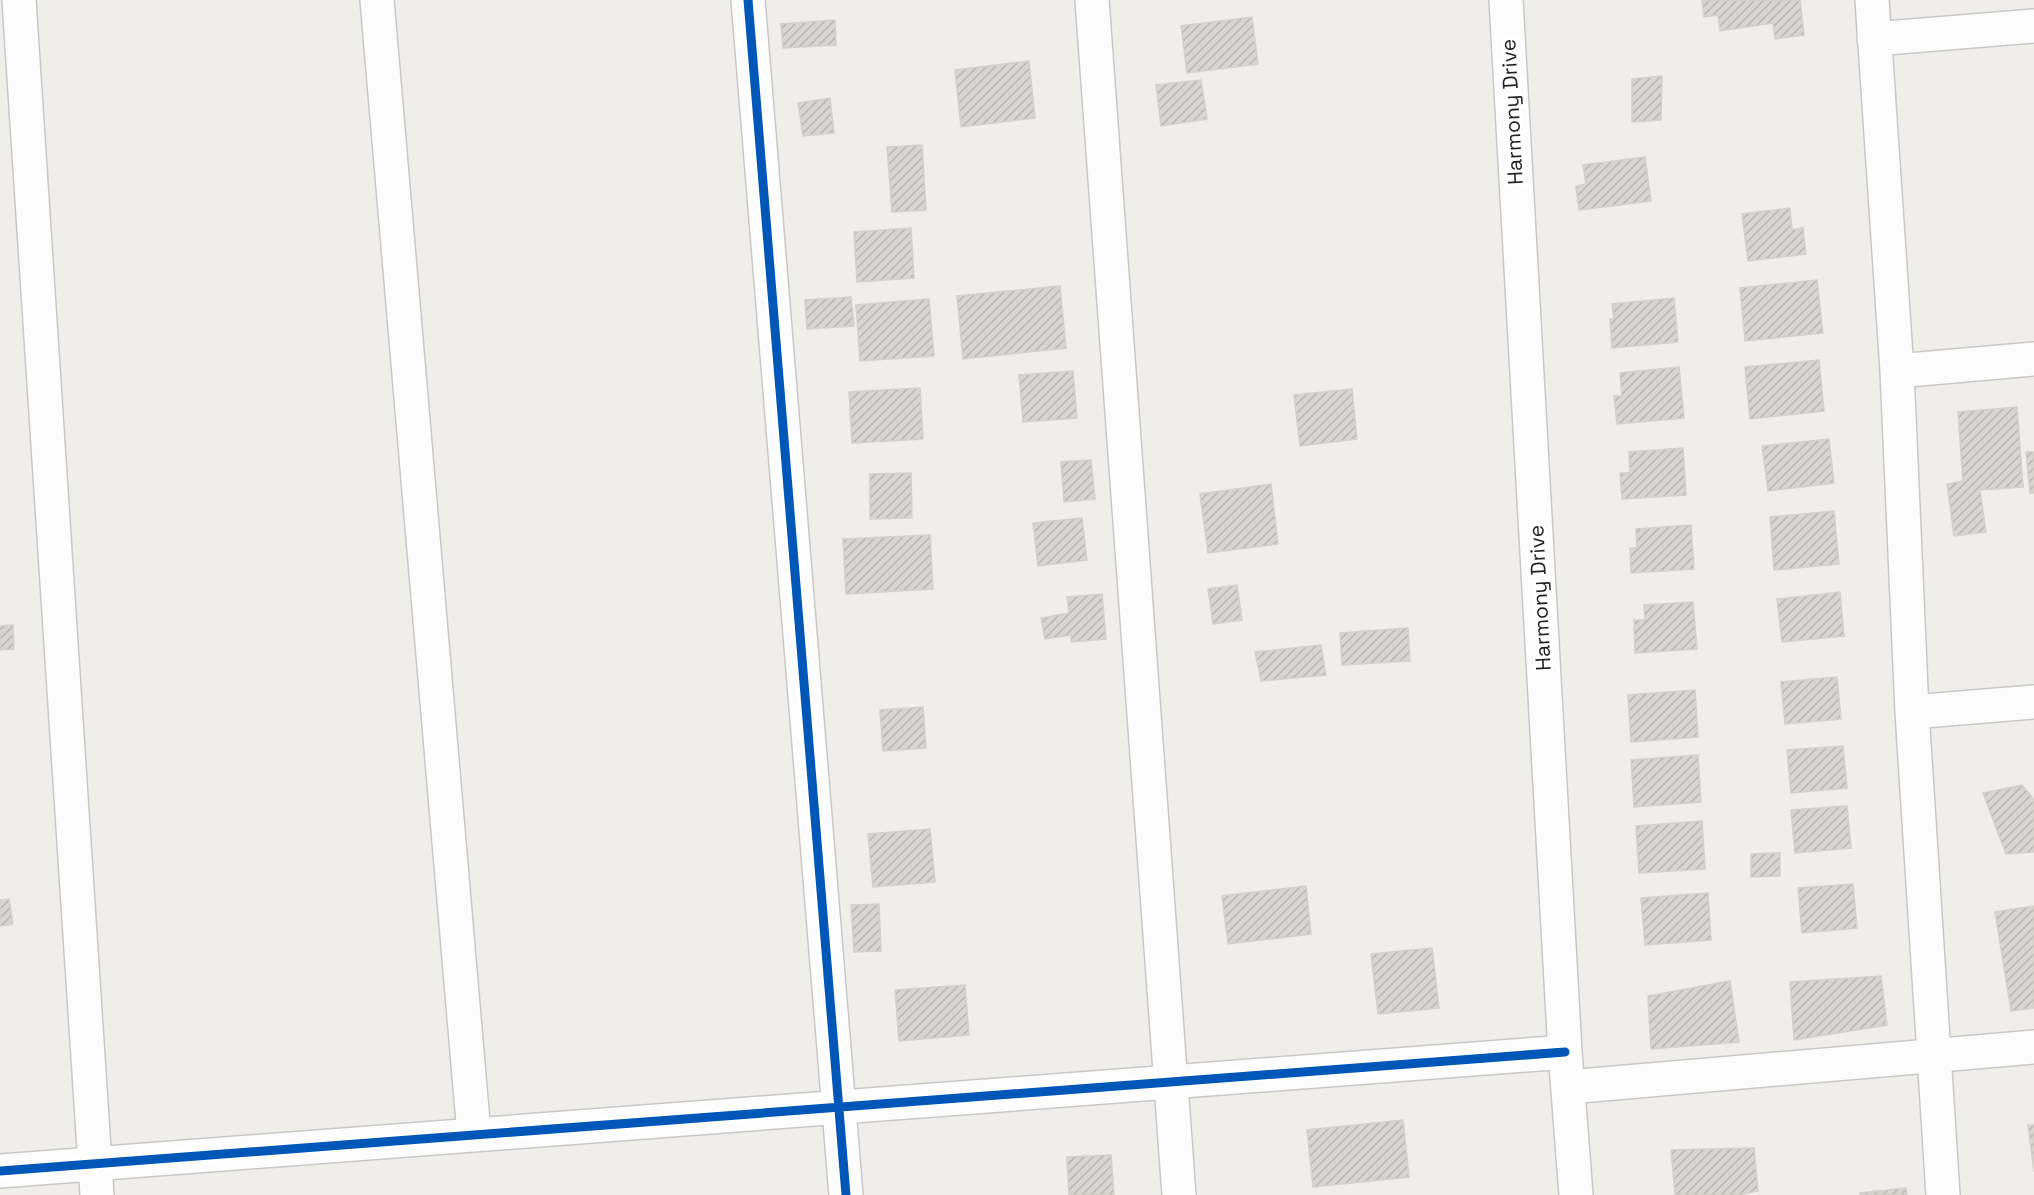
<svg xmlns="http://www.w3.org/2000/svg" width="2034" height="1195" font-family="'Space Grotesk',sans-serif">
<defs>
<pattern id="building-hatch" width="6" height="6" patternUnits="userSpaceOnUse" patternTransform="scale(1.5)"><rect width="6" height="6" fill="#d7d4d2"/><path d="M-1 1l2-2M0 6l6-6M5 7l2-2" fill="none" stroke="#b8b6b4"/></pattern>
</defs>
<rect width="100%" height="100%" fill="#f0eeeb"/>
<path fill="url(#building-hatch)" stroke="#d3d0cc" stroke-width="1.5" d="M1702,0H1800L1804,35L1775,39L1773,23L1720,31L1718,15L1704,17Z
M1252,17L1258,64L1187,73L1181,26Z
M835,20L836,45L783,48L781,24Z
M1029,61L1035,118L961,127L955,70Z
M1662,76L1661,120L1632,122V79Z
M1201,80L1207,119L1161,126L1156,85Z
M830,98L834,133L803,136L798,103Z
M922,145L926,210L892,212L887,147Z
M1645,157L1651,201L1579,210L1576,186L1586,184L1583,165Z
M1790,208L1792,230L1803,228L1806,254L1748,261L1742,214Z
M911,228L914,278L857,282L854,232Z
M1817,280L1823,333L1745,341L1740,288Z
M1060,286L1066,348L963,359L957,296Z
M851,297L854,326L807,329L805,300Z
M1674,298L1678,342L1612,348L1610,319H1614L1612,304Z
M929,299L934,356L860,361L856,305Z
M1819,360L1824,411L1750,419L1745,367Z
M1679,367L1684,418L1617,424L1614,396H1622L1620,373Z
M1073,371L1077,418L1023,422L1019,375Z
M920,388L923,439L852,443L849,392Z
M1352,389L1357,439L1300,446L1294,395Z
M2017,407L2023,487L1980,490L1986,532L1954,536L1947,484L1963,481L1958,412Z
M1829,439L1834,483L1768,491L1762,446Z
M1683,448L1686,495L1622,499L1620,473H1630L1629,452Z
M2026,452H2034V493H2030Z
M1091,460L1095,499L1064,502L1061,462Z
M911,473L912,518L870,519V474Z
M1271,484L1278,544L1208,553L1200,494Z
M1834,511L1839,564L1774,570L1770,517Z
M1082,518L1087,560L1038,566L1033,523Z
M1691,525L1694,569L1631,573L1630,548H1637L1636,529Z
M930,535L933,589L846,594L843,539Z
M1237,585L1242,620L1213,624L1208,589Z
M1840,592L1844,636L1782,642L1777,599Z
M1102,594L1106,639L1071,642V635L1045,639L1041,618L1069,613L1067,597Z
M1693,602L1697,649L1635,653L1634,620H1645L1644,605Z
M13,625L14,649L0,650V626Z
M1408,628L1410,661L1342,665L1340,633Z
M1321,645L1326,675L1261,681L1255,652Z
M1837,677L1841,719L1785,724L1781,682Z
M1695,690L1698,737L1631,742L1628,695Z
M923,707L926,748L883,751L880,710Z
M1843,746L1847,788L1791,793L1787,750Z
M1698,755L1701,802L1634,807L1631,760Z
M2022,785L2032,797L2034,805V852L2006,854L1983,793Z
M1847,806L1851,848L1795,853L1791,810Z
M1702,821L1705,869L1639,873L1636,826Z
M930,829L935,882L873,887L868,834Z
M1780,853V876L1751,877V854Z
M1853,884L1857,928L1802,933L1798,888Z
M1306,886L1311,934L1228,944L1222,896Z
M1708,893L1711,940L1645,945L1641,898Z
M9,899L13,924L0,926V900Z
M879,904L881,951L854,952L851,905Z
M2034,906V1008L2011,1011L1995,912Z
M1432,948L1439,1008L1378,1014L1371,954Z
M1881,976L1887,1025L1794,1040L1790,982Z
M1730,981L1739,1042L1651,1049L1648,996Z
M965,985L969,1035L899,1041L895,990Z
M1403,1120L1409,1177L1313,1187L1307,1130Z
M2028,1125H2034V1172Z
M1754,1148L1758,1191L1739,1195H1675L1671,1150Z
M1111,1155L1114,1195H1069L1067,1157Z
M1906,1188L1907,1195H1860V1193Z"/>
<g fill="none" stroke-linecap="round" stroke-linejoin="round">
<defs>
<path id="minor" d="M19,0L97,1195
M377,0L474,1134
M748,0L846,1195
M1092,0L1179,1195
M1506,0L1565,1052L1576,1195
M1872,0L1897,371L1912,712L1943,1195
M1874,39L2034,26
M1897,371L2034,359
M1912,712L2034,702
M1568,1087L2034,1047
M0,1171L1565,1052"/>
</defs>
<use href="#minor" stroke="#c9c8c7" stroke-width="36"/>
<use href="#minor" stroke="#fdfcfc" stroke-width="33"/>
<defs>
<path id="cycleway" d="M748,0L846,1195
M0,1171L1565,1052"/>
</defs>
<use href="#cycleway" stroke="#fff" stroke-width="13"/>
<use href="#cycleway" stroke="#0057b8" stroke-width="9"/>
</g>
<g text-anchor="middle" stroke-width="6" stroke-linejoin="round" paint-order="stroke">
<g font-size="21" fill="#222" stroke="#fff">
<text transform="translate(1512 112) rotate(-93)" y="7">Harmony Drive</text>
<text transform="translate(1540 598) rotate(-93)" y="7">Harmony Drive</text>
</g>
</g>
</svg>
